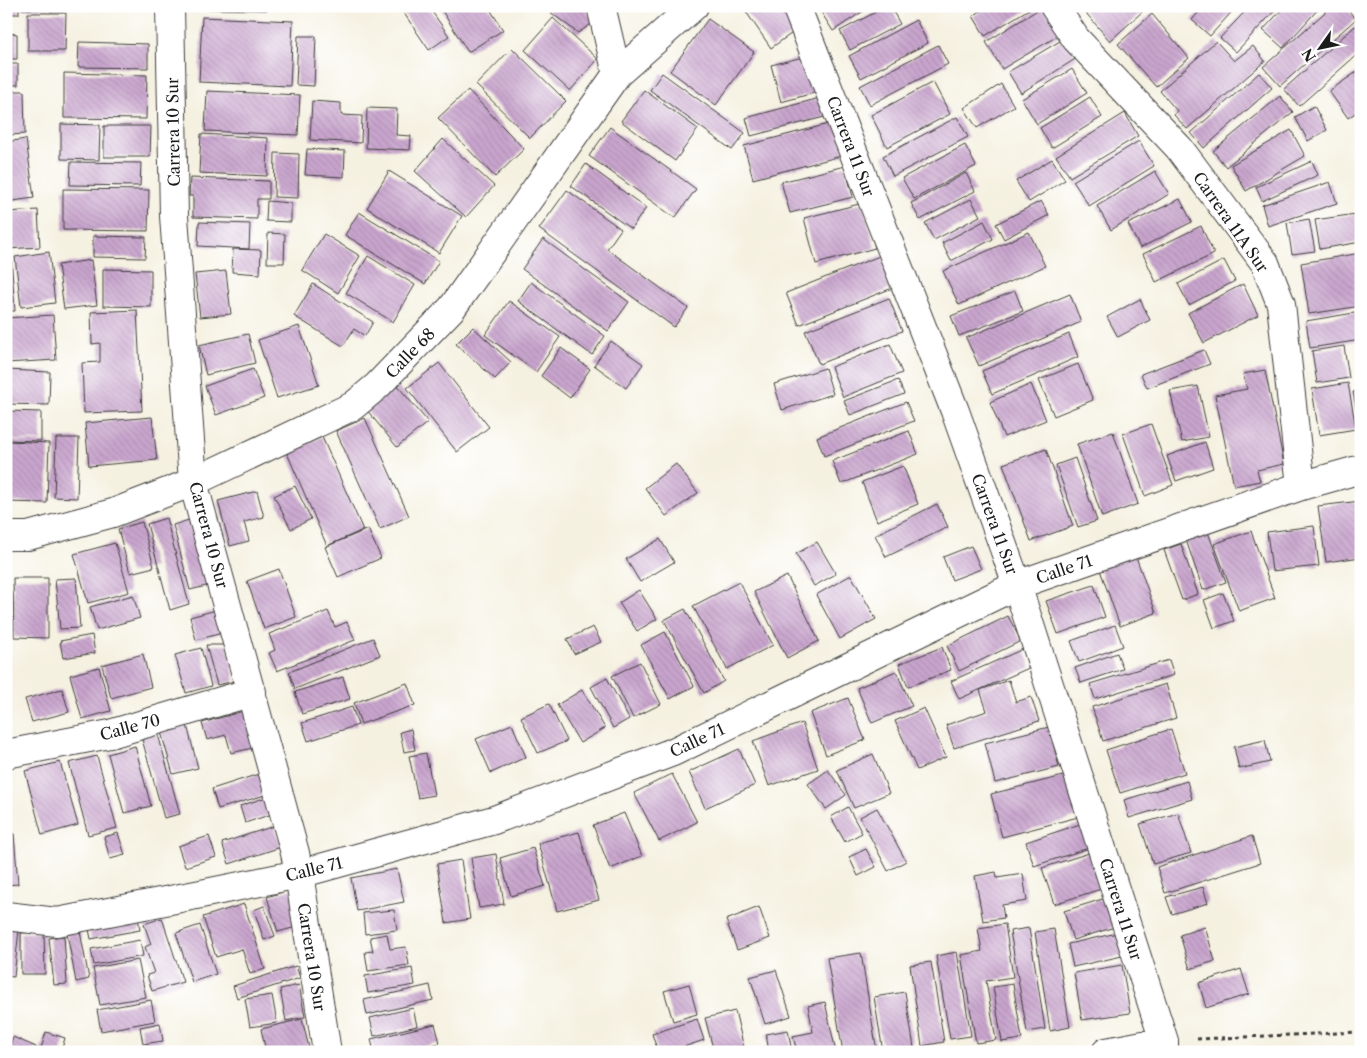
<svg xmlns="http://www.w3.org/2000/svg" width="1367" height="1058" font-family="'Libre Caslon Text',serif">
<defs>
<pattern id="building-back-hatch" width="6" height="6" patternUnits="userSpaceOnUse" patternTransform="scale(1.25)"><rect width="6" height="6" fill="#c9a5ce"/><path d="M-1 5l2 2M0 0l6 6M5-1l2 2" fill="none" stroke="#ac8db0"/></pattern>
</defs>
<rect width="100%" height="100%" fill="#fff"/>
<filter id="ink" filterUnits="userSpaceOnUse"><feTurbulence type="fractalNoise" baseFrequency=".02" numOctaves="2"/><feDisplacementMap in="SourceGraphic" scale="10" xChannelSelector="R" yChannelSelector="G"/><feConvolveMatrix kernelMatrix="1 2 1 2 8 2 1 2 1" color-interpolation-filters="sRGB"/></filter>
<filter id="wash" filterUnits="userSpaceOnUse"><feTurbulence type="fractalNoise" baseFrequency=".0096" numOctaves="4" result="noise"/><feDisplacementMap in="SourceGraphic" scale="20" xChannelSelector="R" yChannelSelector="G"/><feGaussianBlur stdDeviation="1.12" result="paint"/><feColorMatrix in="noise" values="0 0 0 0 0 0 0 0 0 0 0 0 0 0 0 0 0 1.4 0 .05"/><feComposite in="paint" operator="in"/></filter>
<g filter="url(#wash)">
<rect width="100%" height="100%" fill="#f5f1e1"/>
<g id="blocks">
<path fill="url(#building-back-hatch)" d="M6,6H19V14H6Z
M22,6H65L64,9H22Z
M206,6H267V10L206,9Z
M399,6H428L449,36L429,50Z
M439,6H488L503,30L468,52Z
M542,6H584L594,22L578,33Z
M742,6H788L802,26L771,48Z
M831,6H871L833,31L821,12Z
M887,6H890L900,24L850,50L840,31Z
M988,6H1034L985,36L973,16Z
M1044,6L1061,34L1002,69L986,42Z
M1080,6H1137L1142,12L1110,41Z
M1204,6H1237L1210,36L1192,20Z
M1250,6H1279L1236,52L1220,38Z
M1285,6H1321L1283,48L1263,30Z
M1332,6H1344L1356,19L1280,86L1263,67Z
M28,13H66L65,51H28Z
M1152,14L1189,58L1156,87L1118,44Z
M202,17L293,21L290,86L199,82Z
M553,18L598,59L570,91L525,50Z
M708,19L754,52L716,105L670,71Z
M916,20L928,43L861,78L849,56Z
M1355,26L1361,33V51L1299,106L1284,89Z
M6,33L17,34V59H6Z
M298,36H316L314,86L296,85Z
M1065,38L1077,58L1021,93L1008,72Z
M1216,41L1234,61L1253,46L1265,61L1187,129L1174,115L1177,111L1160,91Z
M79,42L148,44V68L78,67Z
M938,45L948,64L870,105L860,86Z
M512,48L566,101L530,138L476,85Z
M811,55L821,91L781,102L771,65Z
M6,64H18V85H6Z
M1072,69L1087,93L1037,124L1022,99Z
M1361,69V109L1348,118L1329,91Z
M64,73L147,75L146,119L64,118Z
M662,73L745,133L732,150L650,90Z
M1259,73L1272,88L1204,148L1191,133Z
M933,82L950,114L887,147L871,115Z
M1001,84L1014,106L977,128L964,108Z
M468,90L524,149L495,177L438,118Z
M644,90L698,129L675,161L621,121Z
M9,91H24L25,134L10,135Z
M207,91L300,95L298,135L205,131Z
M827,96L832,115L751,136L746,118Z
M1280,96L1293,112L1226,167L1213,151Z
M1090,97L1102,117L1052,148L1040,128Z
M312,101L341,103V115L362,116L361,143L310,140Z
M1314,106L1327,130L1308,141L1295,117Z
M367,108L397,109L396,135L411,136L410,150L366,148Z
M1125,113L1138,136L1070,177L1056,156Z
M957,117L968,137L893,176L883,156Z
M836,122L845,155L753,179L744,146Z
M61,124L100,125L99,160L61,159Z
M104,126H151L150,157H104Z
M610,127L696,189L675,218L589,156Z
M1291,130L1305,156L1246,191L1231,165Z
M201,134L268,138L267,176L199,173Z
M26,139L34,198L6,202V142Z
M443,139L494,186L466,217L415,171Z
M1139,141L1154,166L1089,206L1073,181Z
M965,145L976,166L914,199L902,178Z
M307,149L345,151L344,177L305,175Z
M275,153L299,154L298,198L274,197Z
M1052,159L1065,180L1029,202L1016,181Z
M1312,161L1318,175L1262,201L1256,187Z
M71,162L141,163L140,186L70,185Z
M586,164L646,208L631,229L571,186Z
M845,166L853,197L790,213L781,182Z
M389,171L462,216L439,253L367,208Z
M1155,171L1169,194L1111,230L1097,206Z
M966,173L975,191L920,220L911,203Z
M190,178L269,181V199H257V219L193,217V196H189Z
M1330,182L1337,203L1268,226L1262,205Z
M63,189L149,190L148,231L63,230Z
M567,190L621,229L607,249L688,308L674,327L539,229Z
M971,199L980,216L934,240L925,223Z
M1180,199L1192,222L1140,248L1128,224Z
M267,201L291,203V222L266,221Z
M1041,201L1049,215L1004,239L996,224Z
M863,203L875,248L816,264L804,218Z
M38,210L40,247L6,249V212Z
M359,212L439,261L425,284L345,235Z
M1356,214L1361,242L1320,249L1315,220Z
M1309,219L1315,251L1292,254L1287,223Z
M984,221L993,239L951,261L942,243Z
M199,222L250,224L249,249L198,246Z
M1201,226L1214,254L1156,282L1143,254Z
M1029,232L1045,266L959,305L943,271Z
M268,233L285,234L284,263H267Z
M324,234L360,256L338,293L302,270Z
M93,236L146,237L145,258L93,257Z
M543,239L629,302L608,331L522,269Z
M233,249L261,250L260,274L232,272Z
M49,252L55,303L21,307L15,257Z
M1361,253V306L1309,314L1301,263Z
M882,255L895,287L799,325L786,293Z
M11,256L15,311H6V257Z
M368,256L415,285L393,322L346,293Z
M91,260L97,305L64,309L58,265Z
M1224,260L1235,281L1189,305L1178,284Z
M103,269L151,270V307L103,306Z
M226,271L231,314L200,317L195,274Z
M531,282L605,336L592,355L518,301Z
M313,284L373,322L365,336L354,329L343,346L294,316Z
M1243,284L1258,315L1204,343L1188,313Z
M1015,291L1023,311L959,336L951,316Z
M1070,294L1081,322L979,366L966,338Z
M889,298L902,331L819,364L805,331Z
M1140,299L1150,320L1118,337L1107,317Z
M509,301L560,337L536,372L485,335Z
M137,310L142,411L84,413L82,363L100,362V343L92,344L91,312Z
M1360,312L1361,340L1310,348L1306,321Z
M53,315L56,360L6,363V318Z
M299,326L319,385L277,398L258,340Z
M473,327L511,362L495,379L456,344Z
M248,334L255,363L206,375L199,345Z
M1069,334L1078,357L992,394L982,371Z
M611,341L643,364L626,388L594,365Z
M890,344L902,373L843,397L831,367Z
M1344,346L1349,378L1317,383L1312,351Z
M561,348L590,369L570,398L541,376Z
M1204,350L1210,364L1147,388L1141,374Z
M439,363L489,427L457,452L407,388Z
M1078,364L1093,400L1054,416L1039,380Z
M825,368L833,394L782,410L774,384Z
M253,369L264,398L216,415L205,386Z
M6,370L50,372L49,405L6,404Z
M1265,370L1284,464L1257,470L1260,481L1234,486L1215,395L1247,389L1243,374Z
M898,380L904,394L850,415L844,401Z
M1348,383L1356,429L1319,435L1312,389Z
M396,384L428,422L397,447L366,409Z
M1031,384L1046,420L1004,437L990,402Z
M1198,386L1209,437L1182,442L1170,391Z
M1361,391V430H1360L1353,392Z
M906,402L914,421L824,456L817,437Z
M6,411L41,412V441L6,440Z
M152,417L157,460L89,466L85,423Z
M365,418L409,516L380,529L336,431Z
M1151,424L1173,485L1145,496L1123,434Z
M909,431L918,454L841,484L832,461Z
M1113,432L1138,504L1102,517L1077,444Z
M322,437L363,530L327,546L287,453Z
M56,438H79L77,498L54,497Z
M8,441L49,443L47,503L6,502Z
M1205,442L1213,468L1176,481L1167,456Z
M1046,449L1073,526L1031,541L1003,464Z
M1075,458L1097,521L1078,527L1056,465Z
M676,464L698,493L666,516L645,488Z
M903,466L918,504L877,521L862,482Z
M295,486L311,519L291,529L274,496Z
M257,491L264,517L244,522L249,541L230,546L218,501Z
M1361,501V557L1326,562L1318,506Z
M937,504L948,527L886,557L875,535Z
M166,518L189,604L170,610L147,524Z
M192,519L210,585L190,590L173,525Z
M142,522L154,567L130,573L118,529Z
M1314,526L1319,566L1272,571L1267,532Z
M368,529L381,558L338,577L325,547Z
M1251,531L1275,598L1239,611L1214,544Z
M1208,532L1226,582L1203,590L1186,540Z
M660,539L674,562L640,582L626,559Z
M817,542L836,574L814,586L796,554Z
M115,543L129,592L88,603L74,554Z
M1181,544L1198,594L1182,600L1164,550Z
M971,546L981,569L952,580L943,557Z
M1135,554L1156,613L1120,626L1099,567Z
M279,569L296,617L264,629L247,581Z
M851,575L876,619L840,639L816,595Z
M787,576L819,641L787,658L754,592Z
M13,578H48V638L14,637Z
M76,578L80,628L60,629L55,579Z
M739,582L773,645L727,669L693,606Z
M1094,585L1105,617L1058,634L1046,601Z
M639,590L657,619L637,631L619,603Z
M1223,593L1234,621L1214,628L1204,600Z
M133,595L140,618L97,630L90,607Z
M220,609L226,632L196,640L190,617Z
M685,609L724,681L704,693L664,620Z
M328,611L335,627L347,622L355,640L277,671L269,653L275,650L269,634Z
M1008,616L1021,641L959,671L947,646Z
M1115,625L1123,646L1079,662L1071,641Z
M593,627L601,642L574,654L567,639Z
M665,632L694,686L670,699L641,645Z
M92,635L95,653L63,658L60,641Z
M373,638L380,655L295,689L289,672Z
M206,645H228L235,681L217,685Z
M942,647L951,670L908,687L899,664Z
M201,648L211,686L186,693L175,655Z
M1023,649L1031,667L959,699L951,681Z
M1117,653L1123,669L1081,683L1075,668Z
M143,654L151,687L111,698L102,665Z
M1169,660L1174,675L1095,699L1090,684Z
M640,662L661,704L633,718L612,676Z
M99,667L111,711L82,719L70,675Z
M896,671L912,706L872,723L857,688Z
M343,677L350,699L302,714L295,692Z
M607,678L629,719L613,728L591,687Z
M1009,680L1016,702L1031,697L1039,721L954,748L946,725L987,711L980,690Z
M407,683L415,705L361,724L354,703Z
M1166,684L1176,718L1103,741L1092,707Z
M62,689L69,712L32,722L25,699Z
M582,690L605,728L580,743L557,705Z
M848,698L865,740L826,755L810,713Z
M549,704L567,741L538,753L521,717Z
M352,707L358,725L308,741L302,723Z
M924,708L946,757L917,770L895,721Z
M247,710L257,747L231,753L226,735L207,740L202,723Z
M802,723L818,769L769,786L753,741Z
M512,724L526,757L491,773L476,739Z
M187,725L198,768L173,774L161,732Z
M156,727L180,814L164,818L140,732Z
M1049,727L1059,767L995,783L985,743Z
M411,729L415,750L404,752L400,732Z
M1171,729L1185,773L1120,793L1106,750Z
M1265,740L1270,762L1239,769L1234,747Z
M135,746L151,806L124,813L108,754Z
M739,749L755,785L705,808L689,772Z
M426,753L434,795L418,798L409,756Z
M873,754L889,793L854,808L837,770Z
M97,756L117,828L88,835L69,763Z
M60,762L78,825L42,835L25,771Z
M828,770L846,795L826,809L808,784Z
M265,772L272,793L218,809L212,789Z
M672,774L697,822L659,841L634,793Z
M1067,775L1078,817L1002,837L991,794Z
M1187,781L1192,799L1129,818L1124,800Z
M270,796L275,813L245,823L240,806Z
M848,807L862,833L845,842L831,817Z
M877,808L906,861L888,871L860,817Z
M624,813L642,856L610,869L593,825Z
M1178,813L1191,853L1153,864L1140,824Z
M1083,823L1092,847L1034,866L1026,842Z
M274,826L281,847L229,864L222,843Z
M579,832L599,900L557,911L538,843Z
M118,833L125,855L110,859L104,837Z
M14,834L18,884L6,885V835Z
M209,836L216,857L185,867L178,846Z
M1252,836L1260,863L1165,893L1157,867Z
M533,848L545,886L511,896L500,858Z
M866,849L876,867L858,876L849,857Z
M1089,853L1101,889L1054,904L1042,868Z
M496,854L504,904L479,908L471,858Z
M461,860L470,919L446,923L437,864Z
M397,869L404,902L357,911L351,878Z
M996,872L997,878L1023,874L1027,901L1002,905L1004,918L983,921L975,876Z
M1203,887L1208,903L1172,914L1166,897Z
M292,889L303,925L278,932L267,897Z
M1109,897L1118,926L1073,940L1064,911Z
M244,904L265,969L250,974L242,949L216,957L203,917Z
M264,906L275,936L264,940L254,910Z
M759,907L770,938L737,950L726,920Z
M394,910L397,930L365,934L363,913Z
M138,916L140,930L91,939L88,924Z
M162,918L183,982L152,991L147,975L154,973L145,947L151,944L144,924Z
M1005,924L1013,977L986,981L996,1040L976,1043L961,955L982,951L978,928Z
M200,925L216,974L192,982L176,933Z
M79,926L89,979L76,982L66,928Z
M1205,927L1215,961L1190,969L1180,935Z
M6,928L19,929L14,977L6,976Z
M1029,928L1045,1029L1027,1032L1010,931Z
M1054,929L1070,1027L1050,1031L1035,932Z
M1126,931L1131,954L1073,967L1068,944Z
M44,932L45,974H21V933Z
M387,934L390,949L406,947L409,965L368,971L365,952L373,951L370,937Z
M64,936L67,984L54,985L49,938Z
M140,940L143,956L94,965L91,949Z
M957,952L971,1036L950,1039L936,956Z
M861,953L877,1052H843L827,958Z
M138,960L146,997L100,1005L93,968Z
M931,962L944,1042L922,1046L910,965Z
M1122,965L1130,1013L1082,1020L1074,973Z
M296,966L300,978L237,998L233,986Z
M412,968L415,985L368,993L365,976Z
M1241,969L1249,994L1206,1008L1199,983Z
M776,970L791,1016L765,1024L750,977Z
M689,984L697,1014L673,1021L664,991Z
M1013,984L1022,1039L1002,1042L993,987Z
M299,985L305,1017L286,1021L280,989Z
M430,985L433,1000L367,1015L364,1000Z
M905,992L914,1048L883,1052L874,997Z
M272,995L277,1023L250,1027L245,999Z
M151,1000L155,1021L101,1031L97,1010Z
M825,1002L836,1052H797L793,1036L813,1032L808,1006Z
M413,1008L417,1026L374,1036L370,1018Z
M735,1011L745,1052H714L705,1018Z
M302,1019L310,1052H266L261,1029Z
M697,1019L704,1040L669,1052H658L652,1034Z
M160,1023L163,1041L143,1044L140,1027Z
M435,1024L440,1043L403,1052H374L371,1039Z
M788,1030L792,1052H769L766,1034Z
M46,1032L65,1038L61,1052H40Z
M13,1037L36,1047L35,1052H8Z
M427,1047L428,1052H411V1051Z
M703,1047L704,1052H691L690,1051Z"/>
</g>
</g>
<g filter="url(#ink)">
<use href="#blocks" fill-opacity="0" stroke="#3d3c3a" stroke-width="1"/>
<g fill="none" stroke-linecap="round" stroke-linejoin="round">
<defs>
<path id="minor" d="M170,6L174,216L193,482L295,853L299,874L327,1052
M601,6L617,74
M796,6L955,411L1017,585L1164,1041V1052
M1054,6L1076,39L1179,148L1265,263L1281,304L1301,486
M6,536H28L113,513L193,482L353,406L377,386L452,308L617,74L694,6
M6,754L110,734L252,692
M6,916L57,922L201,894L299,874L494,820L673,752L1017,585L1301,486L1361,469
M1106,1052L1164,1041"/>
</defs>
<use href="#minor" stroke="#3d3c3a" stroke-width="30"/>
<path stroke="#3d3c3a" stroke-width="3" stroke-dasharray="4 4" stroke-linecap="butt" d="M1197,1039L1361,1032"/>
<use href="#minor" stroke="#fff" stroke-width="28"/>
</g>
</g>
<g text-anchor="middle" stroke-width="5" stroke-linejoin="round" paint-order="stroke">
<g font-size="16" fill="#1c1c1c" stroke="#fff">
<text transform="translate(173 132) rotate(-91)" y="6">Carrera 10 Sur</text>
<text transform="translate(851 146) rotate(69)" y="6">Carrera 11 Sur</text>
<text transform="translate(1231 222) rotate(55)" y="6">Carrera 11A Sur</text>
<text transform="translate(410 353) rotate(-46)" y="6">Calle 68</text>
<text transform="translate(995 524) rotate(70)" y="6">Carrera 11 Sur</text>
<text transform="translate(209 535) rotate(75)" y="6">Carrera 10 Sur</text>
<text transform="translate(1064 569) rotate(-19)" y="6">Calle 71</text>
<text transform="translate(130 727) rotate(-15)" y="6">Calle 70</text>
<text transform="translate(697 740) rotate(-25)" y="6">Calle 71</text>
<text transform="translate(314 869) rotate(-14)" y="6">Calle 71</text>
<text transform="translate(1121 909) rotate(72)" y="6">Carrera 11 Sur</text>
<text transform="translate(312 957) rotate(81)" y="6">Carrera 10 Sur</text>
</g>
</g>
<rect width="1367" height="1058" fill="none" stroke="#fff" stroke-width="25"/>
<g transform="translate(1320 48) rotate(237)" stroke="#ffffff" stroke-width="4" paint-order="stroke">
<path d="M0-4L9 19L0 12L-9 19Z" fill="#1c1c1c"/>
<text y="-8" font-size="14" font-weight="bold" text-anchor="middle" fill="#1c1c1c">N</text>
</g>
</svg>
